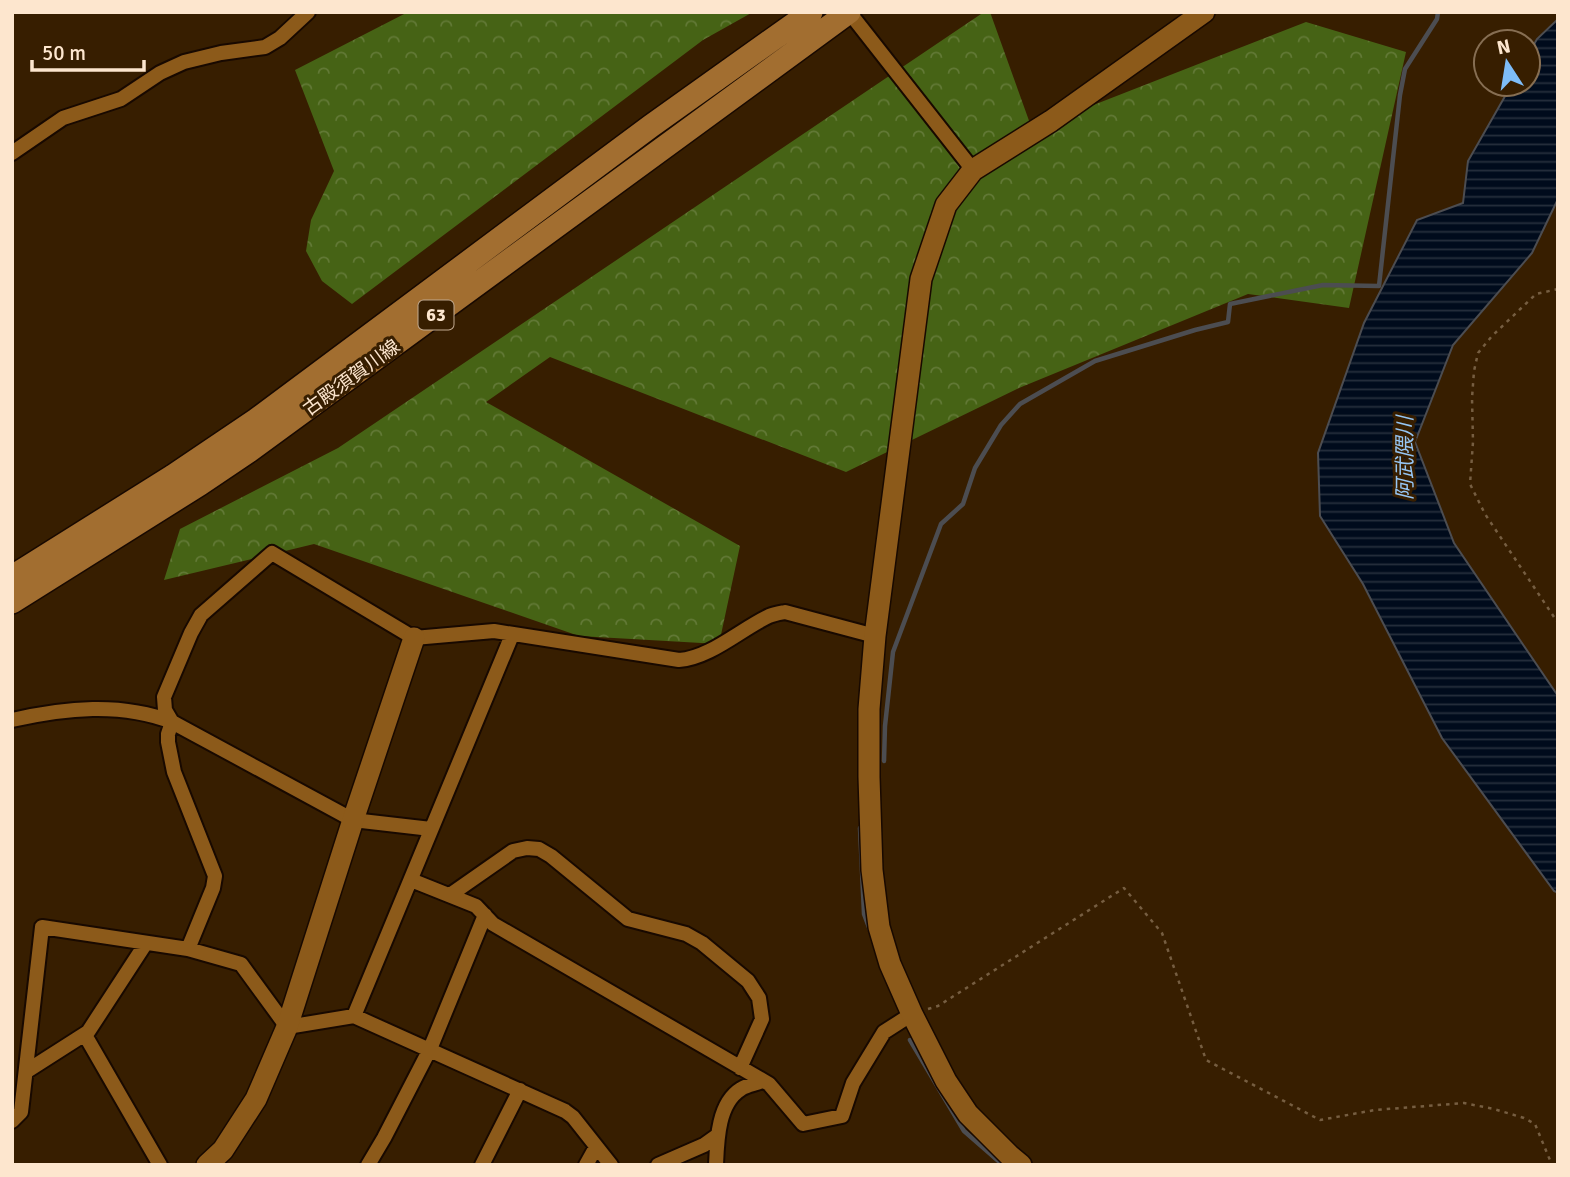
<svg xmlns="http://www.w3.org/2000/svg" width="1570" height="1177" font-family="Signika,'Noto Sans JP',sans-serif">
<defs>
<pattern id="forest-crowns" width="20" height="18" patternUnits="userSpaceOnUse" patternTransform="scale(1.75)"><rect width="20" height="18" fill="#466315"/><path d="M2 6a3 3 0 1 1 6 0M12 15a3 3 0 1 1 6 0" fill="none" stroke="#627936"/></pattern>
<pattern id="water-rules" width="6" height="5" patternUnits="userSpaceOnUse" patternTransform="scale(1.75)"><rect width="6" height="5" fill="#000b1c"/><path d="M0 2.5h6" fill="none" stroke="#262f3c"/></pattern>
</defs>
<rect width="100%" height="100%" fill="#371e00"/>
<path fill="url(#forest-crowns)" d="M408,12H753L703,40L352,304L322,281L306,251L311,220L334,171L295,70Z
M984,12H990L1032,129L1306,22L1406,52L1349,308L1248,294L1019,388L846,472L550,357L486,402L740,546L719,644L579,636L314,544L164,580L180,529L338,448Z"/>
<path fill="url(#water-rules)" stroke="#4c4d51" stroke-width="2" d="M1558,19V199L1532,253L1453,345L1415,442L1454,543L1558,696V893L1554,891L1442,738L1363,584L1320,516L1318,453L1364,323L1417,220L1463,203L1468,161L1512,84H1528V55L1537,39Z"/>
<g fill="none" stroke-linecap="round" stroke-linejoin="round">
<path stroke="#4c4d51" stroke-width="4.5" d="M884,761L885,726L893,652L941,524L963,504L975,468L1001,425L1020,404L1095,361L1195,330L1228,322L1230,304L1323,285L1379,286L1400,95L1405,69L1437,19L1438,12
M860,828L864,914L870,930
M910,1040L964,1131L1003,1165"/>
<defs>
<path id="street" d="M849,12L973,170
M12,153L63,118L121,99L160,73L184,62L221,53L265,47L280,38L308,12
M12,720C65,708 121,702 172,722L353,820L431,829
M411,880L476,906L493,924L769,1084L803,1124L842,1116L853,1083L884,1032L912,1014
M450,895L513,851L527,848L539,849L551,856L628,919L686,934L702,943L748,981L759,998L762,1019L740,1068
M188,949L213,888L215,876L174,772L168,742V734L172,722L165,710L164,697L191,633L201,615L272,553L414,638L494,631L679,660C710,658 741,629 769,616C774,614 780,613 785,612L875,636
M354,1016L512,635
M85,1035L160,1165
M27,1071L88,1032L146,943
M12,1121L21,1112L42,927L188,949L241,964L287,1027L354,1016L565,1111L573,1117L611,1165
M368,1165L384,1138L430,1049L485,915
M482,1165L520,1090
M586,1165L596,1147
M658,1165L704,1145L718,1135
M716,1165C717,1140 718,1103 741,1089C747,1085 756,1084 762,1081"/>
<path id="secondary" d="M207,1165L223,1150L256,1099L287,1027L353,820L414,638
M1021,1165L1009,1155L968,1114L946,1081L912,1014L890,964L879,927L872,870L869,777V709L875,636L921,279L946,205L973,170L1051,121L1204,12"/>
<path id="primary" d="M12,577L173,476L256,420L651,126L811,12
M12,602L200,484L249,451L849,12"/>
</defs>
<use href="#street" stroke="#180900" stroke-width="18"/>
<use href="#secondary" stroke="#180900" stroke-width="24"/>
<use href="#primary" stroke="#180900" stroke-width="26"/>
<path stroke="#765e41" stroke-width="2.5" stroke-dasharray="3.5 5" stroke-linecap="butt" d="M1558,289L1536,294L1492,336L1478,353L1474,371L1472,398L1473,442L1470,484L1485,514L1558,623
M928,1009L938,1006L1124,888L1162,933L1206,1060L1320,1120L1375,1110L1464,1103L1494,1109L1524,1118L1535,1124L1552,1165"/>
<use href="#street" stroke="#8c5a1a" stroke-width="14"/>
<use href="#secondary" stroke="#8c5a1a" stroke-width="21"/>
<use href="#primary" stroke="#a26e30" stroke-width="23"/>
</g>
<g text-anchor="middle" stroke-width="6" stroke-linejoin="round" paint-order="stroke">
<rect fill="#371e00" stroke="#c2aa90" stroke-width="2" x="418.5" y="300.5" width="35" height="29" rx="5"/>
<g font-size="18" font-weight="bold" fill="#fde6ce">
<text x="436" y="321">63</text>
</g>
<g font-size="19" fill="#fde6ce" stroke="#371e00">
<text transform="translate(351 377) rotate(-36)" y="7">古殿須賀川線</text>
</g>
<g font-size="21" font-style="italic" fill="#96c6f4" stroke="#371e00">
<text transform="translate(1405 458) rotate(-90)" y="7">阿武隈川</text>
</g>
</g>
<rect width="1570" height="1177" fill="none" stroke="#fde6ce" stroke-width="28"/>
<g transform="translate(1507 63) rotate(348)"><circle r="33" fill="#371e00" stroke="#866e52" stroke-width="2"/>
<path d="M0-5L12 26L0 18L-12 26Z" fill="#7ebdf9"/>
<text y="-10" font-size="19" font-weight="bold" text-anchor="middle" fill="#fde6ce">N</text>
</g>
<path d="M32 60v10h112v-10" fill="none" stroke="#fde6ce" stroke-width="3.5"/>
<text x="42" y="60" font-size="21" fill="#fde6ce" stroke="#371e00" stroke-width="5" paint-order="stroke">50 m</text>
</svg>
